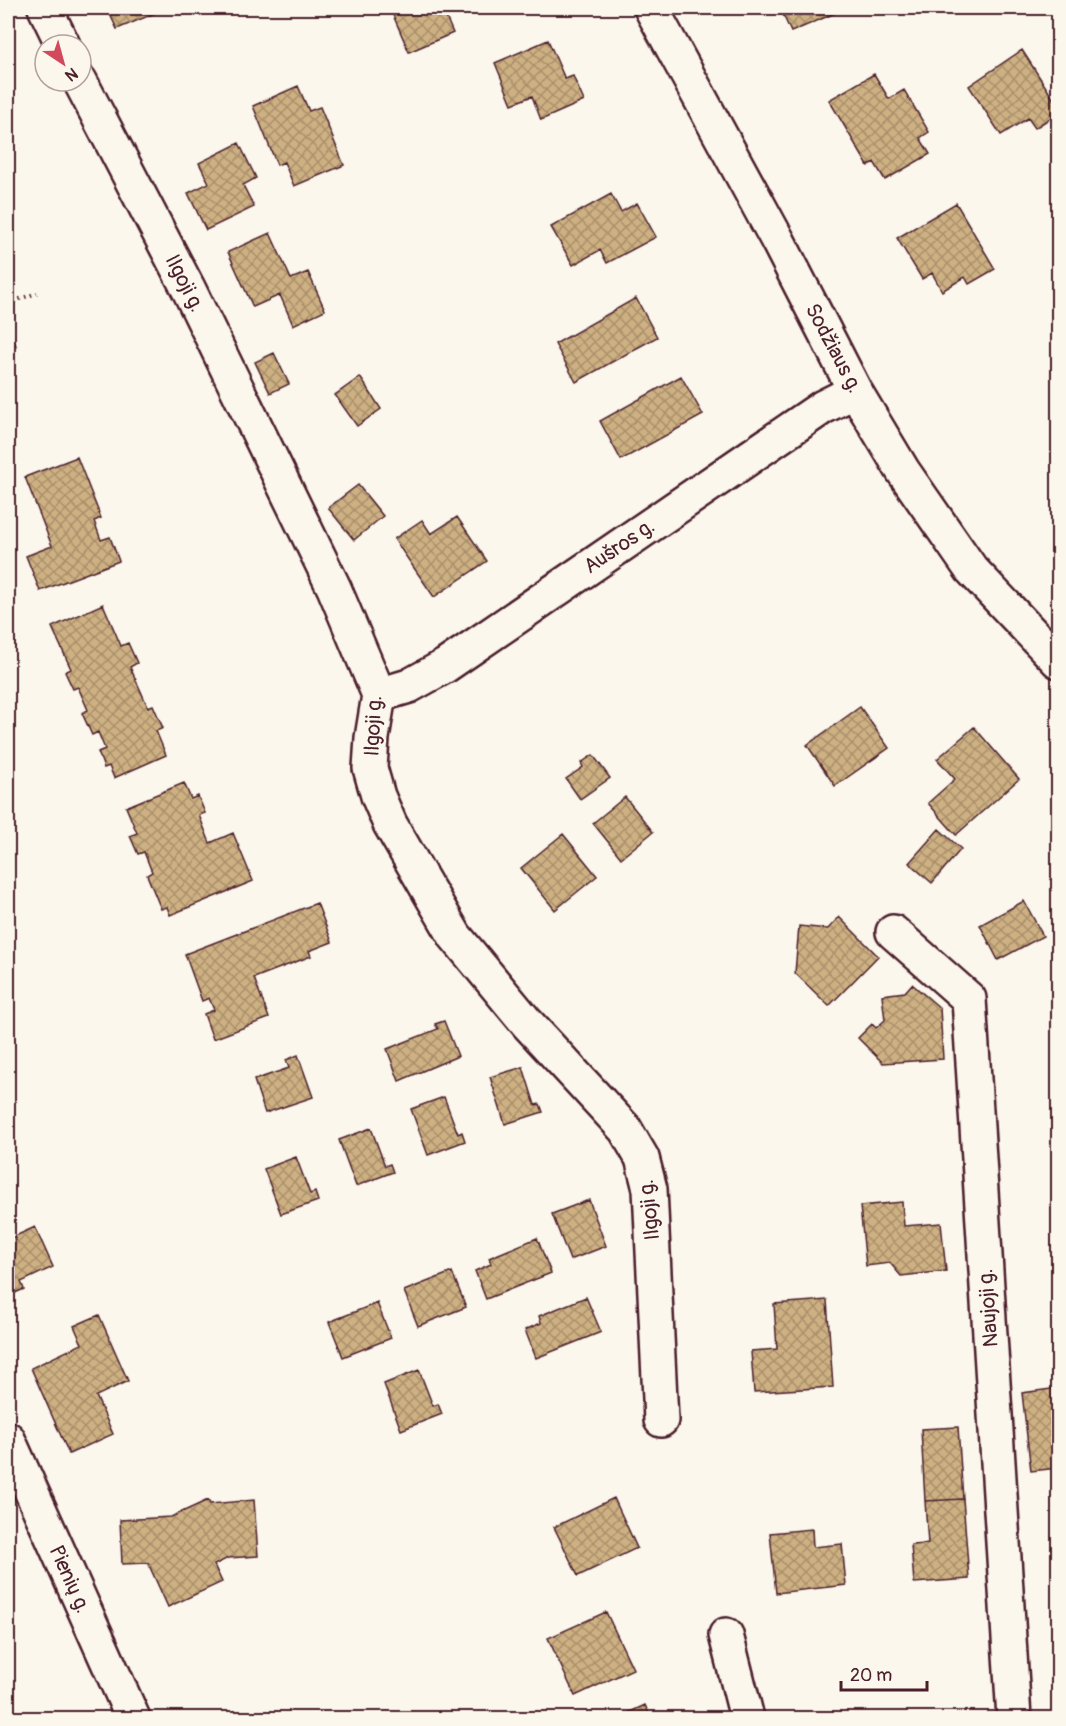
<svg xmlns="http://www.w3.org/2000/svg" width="1066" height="1726" font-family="Pangolin,sans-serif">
<defs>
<pattern id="building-cross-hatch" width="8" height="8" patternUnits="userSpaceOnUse" patternTransform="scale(1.5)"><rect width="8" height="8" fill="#ceb183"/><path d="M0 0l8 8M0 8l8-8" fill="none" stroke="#a98f6b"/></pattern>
</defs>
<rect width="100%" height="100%" fill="#fbf7ec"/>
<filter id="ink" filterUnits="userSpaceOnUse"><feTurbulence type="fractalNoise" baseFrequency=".0167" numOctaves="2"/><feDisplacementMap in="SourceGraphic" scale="12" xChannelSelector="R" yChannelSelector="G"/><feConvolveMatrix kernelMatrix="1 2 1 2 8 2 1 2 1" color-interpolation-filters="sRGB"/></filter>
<g filter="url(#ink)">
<path fill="url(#building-cross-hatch)" stroke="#4a1f2b" stroke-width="1.5" d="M107,8H165V9L117,29Z
M390,8H442L453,33L409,52Z
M780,8H847L791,32Z
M548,40L565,79L573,76L584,101L541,120L532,96L512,104L495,63Z
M1022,50L1058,106V113L1035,128L1028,118L1001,135L969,86Z
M874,74L889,99L904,90L929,132L920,138L930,154L885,180L874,162L868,166L829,100Z
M298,86L309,111L320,107L344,165L294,186L284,162L277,165L253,106Z
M239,143L256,178L243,185L254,207L206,230L188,193L209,183L199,163Z
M611,194L621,212L637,203L656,237L607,263L600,250L573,265L551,227Z
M956,203L995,269L969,284L965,277L942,291L932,273L922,279L897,238Z
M270,233L291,279L308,272L325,310L293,325L280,295L253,307L228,252Z
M636,298L657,337L576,382L555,344Z
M8,324L16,346L8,350Z
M274,353L289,384L270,393L255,362Z
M681,376L703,415L621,460L600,421Z
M360,377L381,409L357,426L335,395Z
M77,457L101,518L94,521L101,540L110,537L119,561L40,591L26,556L52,546L25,477Z
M358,485L383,516L354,540L328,508Z
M457,517L487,561L434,597L394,539L422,520L431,534Z
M103,604L121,646L128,643L137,663L130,667L148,707L153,705L163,728L156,731L166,755L114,778L109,766L104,768L98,752L105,749L98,732L92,735L82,713L88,710L78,687L73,689L65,672L71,669L52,627Z
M860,707L889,748L835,786L807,745Z
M974,727L1019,779L956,835L928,803L955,779L937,759Z
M593,755L610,778L580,799L566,779L583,767L581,763Z
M184,783L191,799L198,796L205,813L199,815L210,843L233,833L253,881L170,915L167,907L161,909L147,875L152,872L144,852L138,854L130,836L137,833L126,807Z
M625,797L653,832L621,858L593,823Z
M939,829L961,849L932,883L909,863Z
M563,834L597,876L555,910L521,868Z
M1024,901L1043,936L998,960L980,925Z
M317,903L332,942L309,951L311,956L254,978L269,1018L213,1039L204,1014L214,1010L209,998L202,1001L185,954Z
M839,917L878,956L829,1006L795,973L799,926L828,929Z
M912,984L940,1008L943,1059L883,1063L858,1038L872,1024L876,1028L885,1020L882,995L905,992Z
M444,1021L458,1056L399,1081L387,1049L438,1029L435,1024Z
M298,1055L313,1097L265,1113L254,1080L289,1068L286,1060Z
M523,1067L535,1105L540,1104L543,1112L505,1124L490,1077Z
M444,1097L458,1134L462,1132L465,1141L428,1155L411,1109Z
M371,1128L385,1166L390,1164L393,1172L356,1186L339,1140Z
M296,1157L310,1194L315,1192L318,1201L281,1214L264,1169Z
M589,1200L606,1246L570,1260L552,1214Z
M902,1202L904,1226L941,1223L946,1271L901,1276L890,1263L866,1266L860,1206Z
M35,1227L53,1267L21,1282L24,1289L8,1296V1235L9,1239Z
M537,1238L551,1273L486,1299L475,1271L491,1264L489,1258Z
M452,1272L466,1307L418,1326L404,1291Z
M586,1297L601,1332L536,1358L525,1330L541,1323L539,1316Z
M827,1300L833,1387L754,1392L751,1351L777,1349L774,1304Z
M377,1303L391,1338L343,1357L329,1322Z
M99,1315L128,1381L96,1396L113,1434L69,1454L31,1368L82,1344L74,1326Z
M419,1370L433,1406L438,1404L442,1414L401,1430L384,1384Z
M1058,1388V1468L1031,1471L1022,1393Z
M958,1427L963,1499L925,1501L921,1429Z
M614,1498L637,1548L578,1576L554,1527Z
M963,1499L969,1579L914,1583L911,1545L928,1544L925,1501Z
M208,1500L210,1504L254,1500L258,1556L228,1558L214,1565L222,1582L168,1607L148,1563L122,1564L120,1520L171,1517Z
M812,1529L813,1547L842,1544L846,1585L776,1593L770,1533Z
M606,1612L633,1669L575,1696L548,1638Z
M645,1705L651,1718H617Z"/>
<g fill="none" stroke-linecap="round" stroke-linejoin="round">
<defs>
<path id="minor" d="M45,8L63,45
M651,8L778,241L855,391L903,471L971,569L1058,661
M80,81L189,290L334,588L379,695L372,738L370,768L378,796L390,824L455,936L527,1023L625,1129L642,1158L650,1189L661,1420
M379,695L409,686L445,666L823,407L855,391
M893,932L969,999L1014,1718
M8,1439L133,1718
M726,1635L747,1718"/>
</defs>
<use href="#minor" stroke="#4a1f2b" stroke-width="38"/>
<path stroke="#4a1f2b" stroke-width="4" stroke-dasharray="1.5 4.5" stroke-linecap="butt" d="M8,303L37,293"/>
<use href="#minor" stroke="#fbf7ec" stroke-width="33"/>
</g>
</g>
<g text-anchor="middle" stroke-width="4.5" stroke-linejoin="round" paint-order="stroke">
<g font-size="21" fill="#4a1f2b" stroke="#fbf7ec">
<text transform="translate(185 283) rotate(63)" y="7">Ilgoji g.</text>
<text transform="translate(834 348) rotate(62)" y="7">Sodžiaus g.</text>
<text transform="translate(619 546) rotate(-34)" y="7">Aušros g.</text>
<text transform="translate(373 726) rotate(-87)" y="7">Ilgoji g.</text>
<text transform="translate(649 1210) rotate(-96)" y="7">Ilgoji g.</text>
<text transform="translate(988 1308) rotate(-94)" y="7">Naujoji g.</text>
<text transform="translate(70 1579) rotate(66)" y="7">Pienių g.</text>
</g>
</g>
<rect width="1066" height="1726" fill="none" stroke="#fbf7ec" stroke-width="30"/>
<rect x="15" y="15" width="1036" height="1696" fill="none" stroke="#4a1f2b" stroke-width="2" filter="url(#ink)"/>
<g transform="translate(63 63) rotate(144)"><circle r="28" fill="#fbf7ec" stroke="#b4a19f" stroke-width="1.5"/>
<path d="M0-4.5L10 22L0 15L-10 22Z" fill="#d1495b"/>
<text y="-9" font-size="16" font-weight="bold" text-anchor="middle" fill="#4a1f2b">N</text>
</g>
<path d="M841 1681v9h86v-9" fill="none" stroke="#4a1f2b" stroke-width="3"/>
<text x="850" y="1681" font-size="18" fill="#4a1f2b" stroke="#fbf7ec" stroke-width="4.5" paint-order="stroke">20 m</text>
</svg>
